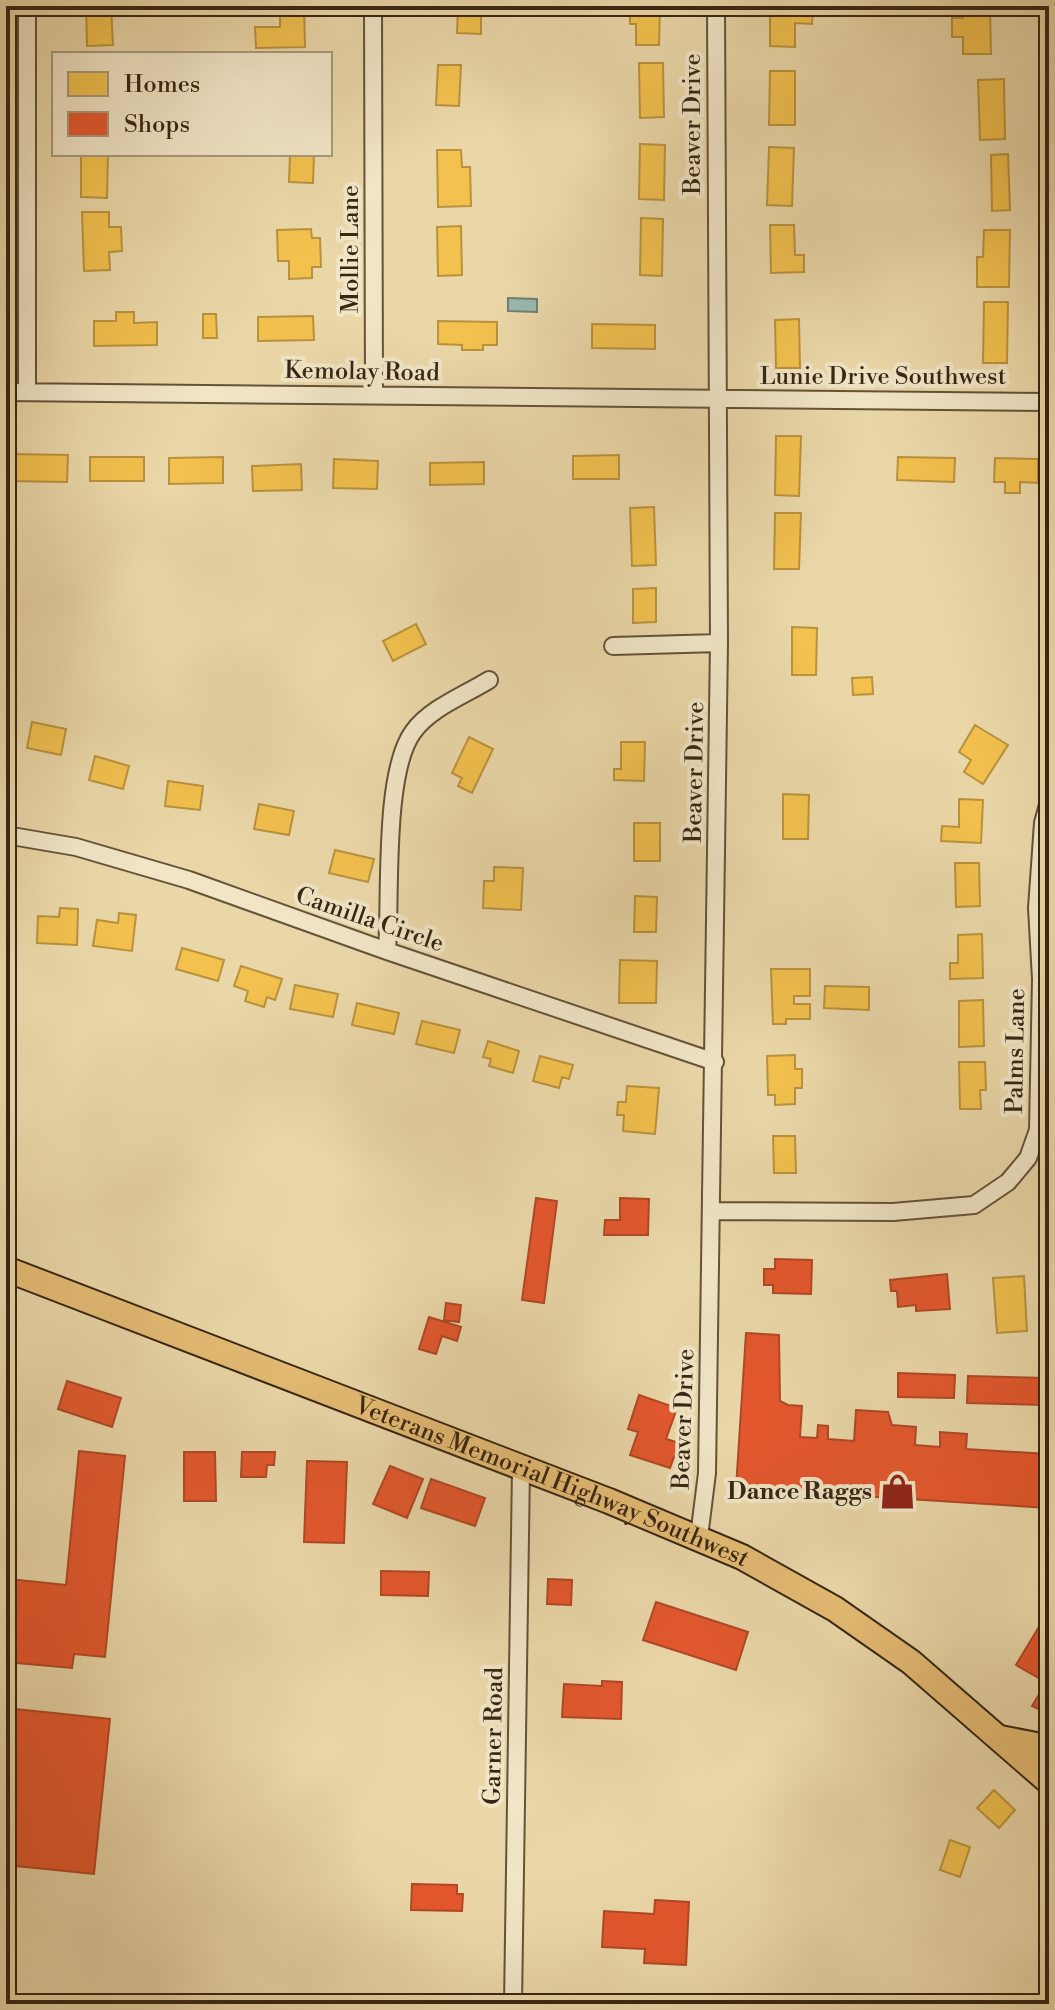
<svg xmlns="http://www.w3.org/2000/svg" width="1055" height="2010" font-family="'Libre Bodoni',serif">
<rect width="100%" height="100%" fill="#ead7a8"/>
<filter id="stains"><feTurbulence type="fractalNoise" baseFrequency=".0025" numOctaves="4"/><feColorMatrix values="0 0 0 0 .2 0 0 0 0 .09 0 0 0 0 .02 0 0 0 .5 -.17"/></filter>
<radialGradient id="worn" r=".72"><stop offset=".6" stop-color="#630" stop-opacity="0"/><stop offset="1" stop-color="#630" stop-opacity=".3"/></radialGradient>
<path fill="#9ab8b1" stroke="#727e72" stroke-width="2" d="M508,298L537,299V312L508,311Z"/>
<path fill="#f2c14e" stroke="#ba923d" stroke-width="2" d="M86,6H111L113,45L87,46Z
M280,6H304L305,47L256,48L255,27H280Z
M458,6H481V34L457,33Z
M636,6H660L659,45H636V24H630V11H636Z
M770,6H813L812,24L795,23V47L770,46Z
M963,6H990L991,54H963V37H952V18H963Z
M639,63H663L664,117L640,118Z
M438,65H461L459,106L436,105Z
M770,71H795V125H769Z
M1004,79L1005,139L980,140L978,80Z
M640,144L665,145L664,200L639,199Z
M769,147L794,148L792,206L767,205Z
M437,150H461L462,167H470L471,206L438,207Z
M81,154H108L107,198L81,197Z
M290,154H314L313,183L289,182Z
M1008,154L1010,210L992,211L991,155Z
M82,212H109V227H121L122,251L109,252L110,270L84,271Z
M641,218L663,219L662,276L640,275Z
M770,225H794L795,255H804V272L771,273Z
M461,226L462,275L438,276L437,227Z
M311,229L312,238H320L321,267H312V278L289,279V261H278L277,230Z
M984,230H1010L1009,287H977V257H983Z
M984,302H1008L1007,363H983Z
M116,312H134V323L157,322V345L94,346V321H116Z
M203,314H216L217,338H203Z
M313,316L314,340L258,341V317Z
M799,319L800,368H776L775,320Z
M438,321L497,322V345H483V350H462V345L438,344Z
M592,324L655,325V349L592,348Z
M776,436H801L799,496L775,495Z
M9,454L68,455L67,482L9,481Z
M619,455V479H573V456Z
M90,457H144V481H90Z
M223,457V483L169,484V458Z
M898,457L955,458L954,482L897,480Z
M995,458L1038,459V483L1020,482V493H1005V482H994Z
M334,459L378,461L377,489L333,488Z
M484,462V484L430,485V463Z
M301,464L302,490L253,491L252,466Z
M654,507L656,565L632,566L630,508Z
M775,513H801L799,569H774Z
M656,588V622L633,623V589Z
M416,624L426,644L393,661L383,641Z
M792,627L817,628L816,675H792Z
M872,677L873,694L853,695L852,678Z
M32,722L66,729L61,755L27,748Z
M975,725L1008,745L983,784L964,772L971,760L959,752Z
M469,737L493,749L472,793L458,786L462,778L452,773Z
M621,742H645L644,781L614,780V769H621Z
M95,756L129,766L123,789L89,780Z
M168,781L203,786L200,810L165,806Z
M783,794L809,795L808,839H783Z
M959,799L983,800L981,843L941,841L942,826L959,827Z
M259,804L294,811L289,835L254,829Z
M634,823H660V861H634Z
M335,850L374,859L368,882L329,873Z
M955,863H979L980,906L956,907Z
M494,867L523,868L521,910L483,908L484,881H494Z
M635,896L657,897L656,932H634Z
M60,908L78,909L77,945L37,943L38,916L59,917Z
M119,913L136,915L132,951L93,946L97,920L118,923Z
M982,934L983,978L950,979V963H958V935Z
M182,948L224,960L218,981L176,969Z
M620,960L657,961L656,1003H619Z
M241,966L282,979L275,1000L267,997L264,1007L245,1001L248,991L234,986Z
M771,969H810V996H794V1004H810V1019H786V1024H773Z
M295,985L338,994L333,1017L290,1009Z
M825,986L869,987V1010L824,1008Z
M983,1000L984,1046L959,1047V1001Z
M357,1003L399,1013L394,1034L352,1025Z
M422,1021L460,1030L454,1053L416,1044Z
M488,1041L519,1051L513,1073L489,1066L491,1059L483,1057Z
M795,1055V1069H802V1088H795V1104L775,1105V1095H768L767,1056Z
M540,1056L573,1065L569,1079L562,1077L559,1088L533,1081Z
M959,1062H985L986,1090H980L981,1109H960Z
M627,1086L659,1088L655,1134L623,1131L624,1115H617L618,1102H626Z
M773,1136H795L796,1173H774Z
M1024,1276L1027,1331L997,1333L993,1278Z
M994,1790L1015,1810L999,1828L977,1808Z
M950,1840L970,1847L960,1877L940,1870Z"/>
<path fill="#e4572e" stroke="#b04826" stroke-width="2" d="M536,1198L557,1201L544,1303L522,1300Z
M620,1198L649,1199L648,1235H604L605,1220H620Z
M775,1259L812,1260L811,1294L773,1293V1285H764V1269H775Z
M947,1274L950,1309L916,1311V1305L898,1307L897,1291H891L890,1280Z
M446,1303L461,1305L459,1322L444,1320Z
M429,1317L461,1327L457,1341L442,1336L436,1354L419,1349Z
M746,1333L779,1335L780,1401L788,1405L802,1406L800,1437L817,1438L818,1425L828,1426V1439L854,1441L856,1410L888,1412L892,1425L916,1427L915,1445L940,1447V1432L967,1434L966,1449L1049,1454V1508L736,1488Z
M898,1373L955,1375L954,1398L898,1397Z
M968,1376L1047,1378L1046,1405L967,1403Z
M67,1381L121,1398L112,1427L58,1409Z
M639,1395L677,1408L666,1439L679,1443L670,1468L630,1455L638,1432L628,1429Z
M79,1451L125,1456L105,1657L74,1654L72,1668L6,1662V1598H8L10,1579L66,1585Z
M184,1452H215L216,1501H184Z
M242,1452H275L274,1465H267L266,1477H241Z
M307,1461L347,1462L344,1543L304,1542Z
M390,1466L423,1479L407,1518L373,1504Z
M431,1479L485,1498L475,1526L421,1508Z
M381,1571L429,1572L428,1596L381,1595Z
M548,1579L572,1580L571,1605L547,1604Z
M656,1602L748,1632L736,1670L643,1640Z
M1040,1625L1049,1630V1669L1042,1680L1016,1665Z
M1049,1678V1711L1045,1712L1032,1706Z
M602,1681L622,1682L621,1719L562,1717L564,1684L602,1686Z
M6,1708L110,1719L94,1874L6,1865Z
M412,1884L457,1885V1894H463L462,1911L411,1910Z
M655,1900L689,1902L686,1965L644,1963L645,1949L602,1947L604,1911L654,1914Z"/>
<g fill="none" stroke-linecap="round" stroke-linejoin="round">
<defs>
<path id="street" d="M373,6L374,395
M6,392L1049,402
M27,392V6
M613,646L719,643
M6,835L76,847L189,880L387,951L715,1062
M387,951C391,897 383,773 413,732C430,708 465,695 489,680
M711,1211L893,1212L974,1205L1008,1182L1028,1158L1038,1130L1041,979L1037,908L1043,823L1049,801
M699,1537L707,1473L719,643L716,6
M513,2004L521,1468"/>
<g id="primary">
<path id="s1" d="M6,1269L609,1501L742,1557L835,1609L911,1662L1049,1782"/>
<path d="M1000,1738L1041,1746L1049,1743"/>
</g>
</defs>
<use href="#street" stroke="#645239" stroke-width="20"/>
<use href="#primary" stroke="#372614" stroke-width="28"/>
<use href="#street" stroke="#f1e5c6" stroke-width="16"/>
<use href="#primary" stroke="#e5bc74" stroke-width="24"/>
</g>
<defs>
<symbol id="shop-bare" viewBox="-9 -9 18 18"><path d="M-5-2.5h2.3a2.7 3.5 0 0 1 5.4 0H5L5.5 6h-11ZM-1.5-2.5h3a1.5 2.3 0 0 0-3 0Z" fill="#8f2418" stroke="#f1e5c6" stroke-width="2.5" paint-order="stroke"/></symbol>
</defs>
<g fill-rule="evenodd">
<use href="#shop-bare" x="872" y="1466" width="51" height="51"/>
</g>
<g text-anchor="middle" stroke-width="8" stroke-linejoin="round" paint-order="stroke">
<g font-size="24" fill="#372614" stroke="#f1e5c6">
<text transform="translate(692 124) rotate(-90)" y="8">Beaver Drive</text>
<text transform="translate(350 249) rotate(-90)" y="8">Mollie Lane</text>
<text transform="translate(362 371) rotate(1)" y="8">Kemolay Road</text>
<text x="883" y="384">Lunie Drive Southwest</text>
<text transform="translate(694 772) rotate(-89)" y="8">Beaver Drive</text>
<text transform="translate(370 919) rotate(19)" y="8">Camilla Circle</text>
<text transform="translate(1015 1051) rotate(-89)" y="8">Palms Lane</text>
<text transform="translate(683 1419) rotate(-88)" y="8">Beaver Drive</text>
<text dy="8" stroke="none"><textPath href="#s1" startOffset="586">Veterans Memorial Highway Southwest</textPath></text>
<text transform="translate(493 1736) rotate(-89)" y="8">Garner Road</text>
</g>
<g font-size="24" font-weight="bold" fill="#372614" stroke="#f1e5c6" text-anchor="end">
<text x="872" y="1499">Dance Raggs</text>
</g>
</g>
<rect width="1055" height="2010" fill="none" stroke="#ead7a8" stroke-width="32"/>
<rect x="8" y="8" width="1039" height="1994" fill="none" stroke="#372614" stroke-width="4"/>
<rect x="16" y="16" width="1023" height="1978" fill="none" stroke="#372614" stroke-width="2"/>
<rect x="52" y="52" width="280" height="104" fill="#f1e5c6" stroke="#a7997f" stroke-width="2"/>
<rect x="68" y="72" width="40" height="24" fill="#f2c14e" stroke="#a7997f" stroke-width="2"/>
<text x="124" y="92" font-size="24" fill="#372614">Homes</text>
<rect x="68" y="112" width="40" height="24" fill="#e4572e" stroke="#a7997f" stroke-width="2"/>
<text x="124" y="132" font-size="24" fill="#372614">Shops</text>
<rect width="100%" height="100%" filter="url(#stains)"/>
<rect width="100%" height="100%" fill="url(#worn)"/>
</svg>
